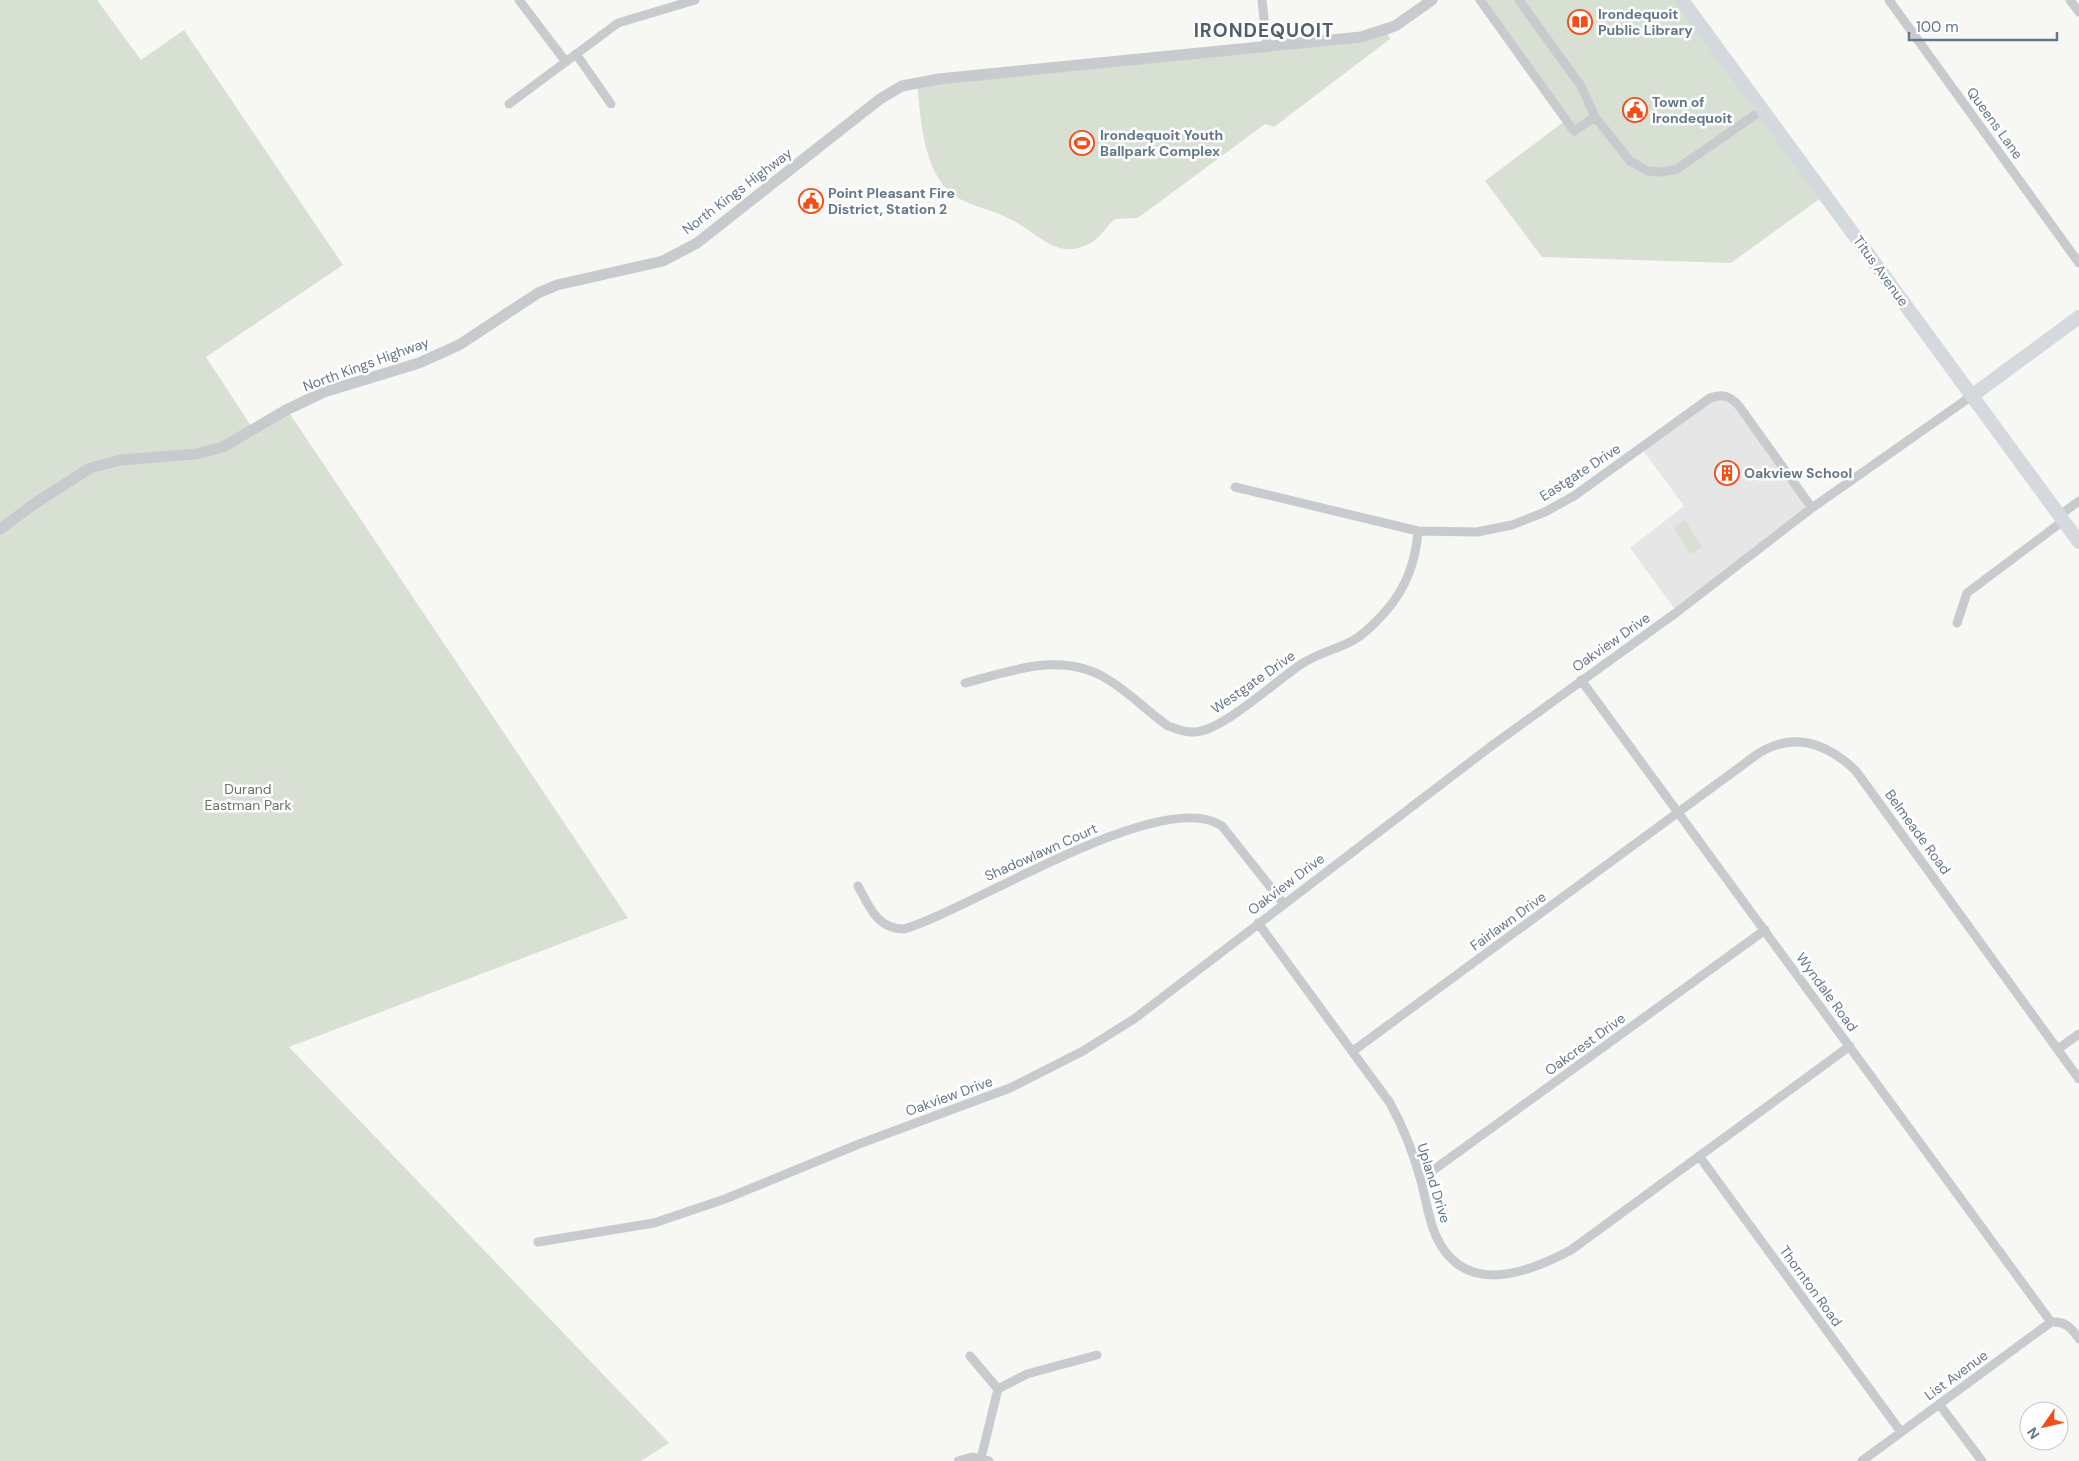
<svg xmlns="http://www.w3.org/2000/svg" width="2079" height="1461" font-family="'DM Sans',sans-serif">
<rect width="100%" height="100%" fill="#f7f7f4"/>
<path fill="#e5e6e5" d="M1730,397L1812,508L1677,612L1630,548L1684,506L1641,448L1710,398Z"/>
<path fill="#d8e0d4" d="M0,0H97L141,60L184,30L343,265L206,357L255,432L288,411L628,918L289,1047L669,1443L641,1461H0Z
M1478,0H1682L1825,195L1731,263L1542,257L1485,181L1566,120Z
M1386,31L1390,39L1274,127L1265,124L1142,215L1137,218L1115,219C1107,225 1102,235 1094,241C1059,263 1041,235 1012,220C996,211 978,208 962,200C923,181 921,120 917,83Z
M1685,520L1702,547L1690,554L1673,527Z"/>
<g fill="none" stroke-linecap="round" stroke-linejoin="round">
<path stroke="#c7cbce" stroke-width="9" d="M519,0L566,62
M1262,0L1267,47
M1480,0L1574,131L1595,117
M1519,0L1581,86L1595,117L1630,161L1648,171L1661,172L1677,169L1762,110
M1889,0L2079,263
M2070,0L2079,12
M576,54L611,104
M509,104L618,23L695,0
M1235,487L1418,531L1477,532L1512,525L1545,512L1574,496L1710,398C1722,393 1731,396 1739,406L1812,508
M2060,515L2079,501
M1957,623L1967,593L2063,521
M1581,680L2051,1322
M965,683C1012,671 1062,651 1107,679C1129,692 1147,711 1168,726C1179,730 1190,734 1201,731C1228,725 1275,682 1300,665C1315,654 1335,650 1352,641C1365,634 1376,622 1386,611C1406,588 1416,561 1418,531
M858,886C869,906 877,929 904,929C971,910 1162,785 1222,826L1283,903
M1258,923L1390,1103C1403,1127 1414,1154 1421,1181C1426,1199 1428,1218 1436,1236C1464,1297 1526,1274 1571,1250L1850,1046
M2058,1049L2079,1034
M1353,1051L1759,753C1795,731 1828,744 1856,771L2079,1079
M1699,1156L1901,1432
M1421,1179L1765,930
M538,1242L654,1223L725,1199L859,1144L1010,1088L1083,1051L1134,1019L1490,747L1677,612L1812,508L1973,395
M970,1356L998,1389L981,1458
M998,1389L1027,1374L1097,1355
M1939,1404L1982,1461
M958,1461L972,1457L989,1461
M1862,1461L2051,1322C2065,1321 2071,1327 2079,1339"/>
<path stroke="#c7cbce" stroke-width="11" d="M0,529L37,502L90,468L121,460L196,454L223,447L286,410L324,392L419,363L459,345L538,293L557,285L663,261L697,243L880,99L902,86L939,79L1361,37L1395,26L1432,0"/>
<path stroke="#d4d9de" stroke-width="14" d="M1682,0L2079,542
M1973,395L2079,317"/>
</g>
<defs>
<symbol id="library-ring" viewBox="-11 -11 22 22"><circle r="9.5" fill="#fff" stroke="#f44d18" stroke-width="1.5"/><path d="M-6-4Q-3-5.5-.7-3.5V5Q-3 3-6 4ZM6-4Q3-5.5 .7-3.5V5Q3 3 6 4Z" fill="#f44d18"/></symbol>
<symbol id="civic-ring" viewBox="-11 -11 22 22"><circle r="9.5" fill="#fff" stroke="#f44d18" stroke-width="1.5"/><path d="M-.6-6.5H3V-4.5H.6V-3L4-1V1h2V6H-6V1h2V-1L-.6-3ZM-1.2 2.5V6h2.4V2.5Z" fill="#f44d18"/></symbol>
<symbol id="stadium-ring" viewBox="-11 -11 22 22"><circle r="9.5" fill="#fff" stroke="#f44d18" stroke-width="1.5"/><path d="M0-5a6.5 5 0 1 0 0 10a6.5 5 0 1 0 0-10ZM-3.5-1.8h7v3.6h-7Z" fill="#f44d18"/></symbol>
<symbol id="building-ring" viewBox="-11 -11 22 22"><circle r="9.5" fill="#fff" stroke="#f44d18" stroke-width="1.5"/><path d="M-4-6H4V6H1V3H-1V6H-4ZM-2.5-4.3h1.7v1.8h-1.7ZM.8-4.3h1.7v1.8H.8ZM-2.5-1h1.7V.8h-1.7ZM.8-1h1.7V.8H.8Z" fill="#f44d18"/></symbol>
</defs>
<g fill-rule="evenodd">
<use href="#library-ring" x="1566" y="8" width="28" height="28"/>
<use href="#civic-ring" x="1621" y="96" width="28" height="28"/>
<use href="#stadium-ring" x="1068" y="129" width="28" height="28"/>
<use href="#civic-ring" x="797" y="187" width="28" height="28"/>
<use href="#building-ring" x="1713" y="459" width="28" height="28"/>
</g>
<g text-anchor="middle" stroke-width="5" stroke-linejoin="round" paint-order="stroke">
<g font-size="14" font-weight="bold" fill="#637788" stroke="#fff" text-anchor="start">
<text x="1598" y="19">Irondequoit<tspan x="1598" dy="16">Public Library</tspan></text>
<text x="1652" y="107">Town of<tspan x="1652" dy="16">Irondequoit</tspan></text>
<text x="1100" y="140">Irondequoit Youth<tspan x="1100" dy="16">Ballpark Complex</tspan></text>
<text x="828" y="198">Point Pleasant Fire<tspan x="828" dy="16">District, Station 2</tspan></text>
<text x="1744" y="478">Oakview School</text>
</g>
<g font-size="14" fill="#637788" stroke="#fff">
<text transform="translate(1995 123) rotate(54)" y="5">Queens Lane</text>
<text transform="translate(737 191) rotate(-37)" y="5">North Kings Highway</text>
<text transform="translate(1881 271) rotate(54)" y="5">Titus Avenue</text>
<text transform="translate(366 364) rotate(-20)" y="5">North Kings Highway</text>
<text transform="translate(1580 472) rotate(-33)" y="5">Eastgate Drive</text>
<text transform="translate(1611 642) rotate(-35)" y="5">Oakview Drive</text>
<text transform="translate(1253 682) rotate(-35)" y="5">Westgate Drive</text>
<text transform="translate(1918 832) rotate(54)" y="5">Belmeade Road</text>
<text transform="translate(1041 852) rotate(-24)" y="5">Shadowlawn Court</text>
<text transform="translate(1286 884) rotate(-37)" y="5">Oakview Drive</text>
<text transform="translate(1508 921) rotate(-36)" y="5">Fairlawn Drive</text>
<text transform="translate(1827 992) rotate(54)" y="5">Wyndale Road</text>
<text transform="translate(1585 1044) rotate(-36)" y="5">Oakcrest Drive</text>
<text transform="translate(949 1096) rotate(-20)" y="5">Oakview Drive</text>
<text transform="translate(1434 1183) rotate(73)" y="5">Upland Drive</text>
<text transform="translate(1811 1286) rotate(54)" y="5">Thornton Road</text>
<text transform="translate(1956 1375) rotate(-36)" y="5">List Avenue</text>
</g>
<g font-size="14" fill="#64795f" stroke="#fff">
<text x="248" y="794">Durand<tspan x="248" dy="16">Eastman Park</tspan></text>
</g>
<g font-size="19" font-weight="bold" letter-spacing="1" fill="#52606c" stroke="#fff">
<text x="1264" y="37">IRONDEQUOIT</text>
</g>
</g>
<g transform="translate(2044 1426) rotate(236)"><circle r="24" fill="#ffffff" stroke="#c1c9cf"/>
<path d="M0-4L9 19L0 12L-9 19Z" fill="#f44d18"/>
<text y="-8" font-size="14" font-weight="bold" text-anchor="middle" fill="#637788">N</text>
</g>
<path d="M1909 32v8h148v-8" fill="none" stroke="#637788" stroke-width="2.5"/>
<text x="1916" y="32" font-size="15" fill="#637788" stroke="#ffffff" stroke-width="4" paint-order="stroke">100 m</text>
</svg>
